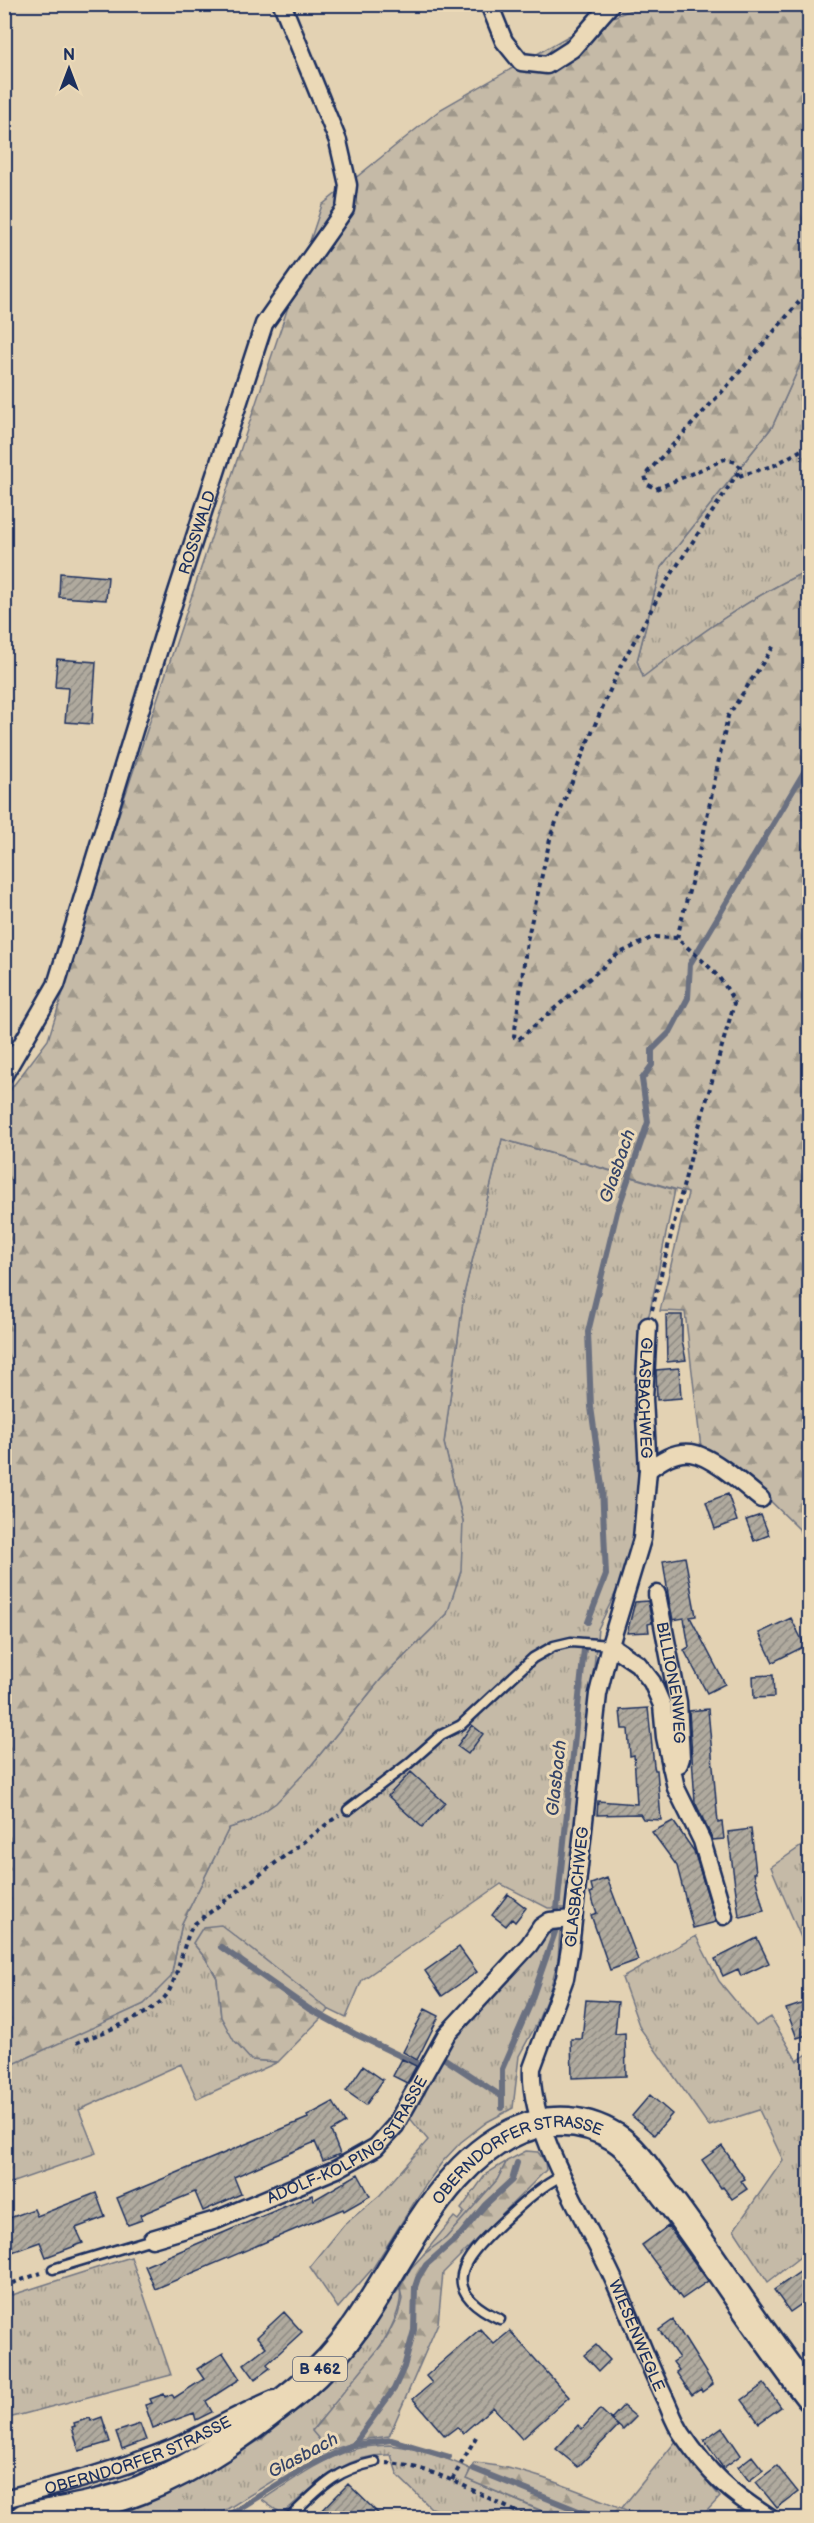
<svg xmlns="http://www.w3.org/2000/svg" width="814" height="2523" font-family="'Balsamiq Sans',sans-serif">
<defs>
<pattern id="grass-tufts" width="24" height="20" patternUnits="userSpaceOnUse" patternTransform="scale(1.5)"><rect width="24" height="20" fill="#c5baa7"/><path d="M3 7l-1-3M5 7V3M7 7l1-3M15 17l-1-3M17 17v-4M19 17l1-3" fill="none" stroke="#9f988b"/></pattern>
<pattern id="forest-firs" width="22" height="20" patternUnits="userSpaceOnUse" patternTransform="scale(1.5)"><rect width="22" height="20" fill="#c5baa7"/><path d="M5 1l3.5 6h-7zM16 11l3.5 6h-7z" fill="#9f988b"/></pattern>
<pattern id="building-hatch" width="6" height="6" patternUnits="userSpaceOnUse" patternTransform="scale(1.5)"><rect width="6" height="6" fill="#b0aa9e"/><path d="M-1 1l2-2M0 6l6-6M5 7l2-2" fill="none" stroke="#8e8b84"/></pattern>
</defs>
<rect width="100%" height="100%" fill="#e3d2b3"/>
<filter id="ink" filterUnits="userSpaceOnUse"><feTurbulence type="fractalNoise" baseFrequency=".0167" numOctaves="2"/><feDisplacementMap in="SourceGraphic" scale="12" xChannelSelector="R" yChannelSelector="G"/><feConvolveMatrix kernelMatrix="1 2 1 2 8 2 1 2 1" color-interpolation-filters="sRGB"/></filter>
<g filter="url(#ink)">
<path fill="url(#grass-tufts)" stroke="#707482" stroke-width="1.5" d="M809,345V570C750,597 695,637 643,678L637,661L661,567L772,427Z
M502,1139L675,1190L650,1311L638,1353L635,1385L639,1486L635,1527L627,1569L598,1629L568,1908H548L501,1884L362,1980L346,2018L193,1943L206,1959L217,1978L221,2017L251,2060L278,2062L197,2099L181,2064L79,2110L96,2153L5,2185V2068L171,1977L182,1923L229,1828L250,1821L309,1768L381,1679L447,1614L463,1521L444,1443L464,1294Z
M809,1841V1943L802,1940L771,1867Z
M560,1930L558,1960L549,1993L537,2023L519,2056L513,2108L487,2122L461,2142L443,2161L424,2187L373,2268L338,2308L310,2267L344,2225L380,2195L428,2140L408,2116L450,2039L544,1933Z
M696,1936L719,1981L756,2026L771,2017L797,2061L809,2053V2250L768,2282L734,2230L783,2160L759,2110L709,2126L640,2028L622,1978Z
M507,2161L497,2180L446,2238L423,2255L454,2217L458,2220L464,2212L461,2209L486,2174Z
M131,2257L171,2375L5,2419V2276L12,2295Z
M400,2288C407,2330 339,2398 312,2430L329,2451L303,2462L213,2518H82L175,2489L262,2439L313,2394Z
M676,2441L720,2497L705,2513L709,2518H647L621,2509Z
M389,2445C418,2448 445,2457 470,2469L467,2479L557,2518H453L447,2513L431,2508L398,2476L391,2455C344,2453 315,2486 282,2514L262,2500C290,2482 319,2460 352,2450C363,2446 377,2446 389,2445Z"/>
<path fill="url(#forest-firs)" stroke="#707482" stroke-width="1.5" d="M644,5H809V345L772,427L661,567L637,661L643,677C695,637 750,597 809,570V1555L799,1529L747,1478L701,1448L685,1312L660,1311L688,1193L502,1139L464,1294L444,1443L463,1521L461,1571L447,1614L381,1679L309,1768L276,1803L250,1821L229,1828L182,1923L171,1977L144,2004L5,2068L4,1098L48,1040L121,808L322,205L441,109L579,30Z
M221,1925L329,2010L278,2062L251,2060L234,2041L221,2017L217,1978L206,1959L193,1943L203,1927Z
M526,2151L538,2152L545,2162L546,2170L443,2273L438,2323L389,2436L361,2440L329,2451L312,2431L384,2342L398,2315L402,2299L400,2288L411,2268L423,2255L446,2238L497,2180L507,2161Z
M474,2463C531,2467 593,2498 647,2518H559L466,2479Z"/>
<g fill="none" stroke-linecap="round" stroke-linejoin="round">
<path stroke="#6a6f80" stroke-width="6" d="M588,1622L606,1575L602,1486L591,1407L588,1332L617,1212L648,1122L642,1079L652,1065V1050L670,1032L688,998L690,964L810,762
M557,1909L584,1649
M221,1947L309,2009L355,2034L417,2064
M445,2059L501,2096
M502,2108V2069L529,2007L555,1932
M354,2445L391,2440L449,2457
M474,2469L596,2518
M224,2518L304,2468L353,2445L394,2389L404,2367L414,2330L415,2287L418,2278L426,2265L461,2234L485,2205L512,2180L517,2163"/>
</g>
<path fill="url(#building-hatch)" stroke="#1b2f5e" stroke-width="1.5" d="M60,573L108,577L106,600L59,597Z
M57,659L96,662L92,724L65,722L68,688L55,687Z
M666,1315H682V1341L686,1360L667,1362Z
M679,1368L681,1398L657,1400L656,1370Z
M728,1494L737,1521L715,1529L706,1502Z
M761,1515L769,1535L754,1541L746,1520Z
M685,1557L696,1616L690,1617L725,1684L707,1693L684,1650L689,1647L684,1618L673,1620L669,1600L663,1561Z
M648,1601L652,1623L648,1624L649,1632L627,1633L635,1602Z
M791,1618L805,1646L773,1662L759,1633Z
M773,1675L774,1697L754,1698L753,1676Z
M648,1708L654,1766L655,1770H657L661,1820L643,1819L640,1814L597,1815L598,1801L637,1804L634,1755L630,1756L628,1729H622L620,1710Z
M708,1709L718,1823L722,1822L724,1839L713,1840L695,1802L689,1711Z
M472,1725L483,1734L468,1754L457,1746Z
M411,1772L445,1803L422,1827L388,1796Z
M673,1821L694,1851L716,1922L693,1928L677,1866L652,1832Z
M751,1829L756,1873H754L764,1911L741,1917L739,1916L728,1832Z
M607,1878L638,1960L610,1970L591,1915L597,1913L590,1893L593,1892L591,1884Z
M508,1894L526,1908L515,1922L512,1919L506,1926L492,1915Z
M757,1938L769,1963L741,1976L738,1969L723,1976L715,1959Z
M459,1947L477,1972L442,1996L425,1971Z
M586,2000L618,2002L615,2034L625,2033L626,2076L572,2078L571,2039H582Z
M810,2001V2034L797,2038L786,2009Z
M425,2009L439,2016L417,2060L403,2052Z
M402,2059L416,2066L407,2083L393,2076Z
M363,2066L383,2080L366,2105L346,2091Z
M650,2095L672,2114L654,2135L632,2116Z
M333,2102L345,2123L331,2131L340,2154L323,2161L315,2142L234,2177L241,2194L203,2211L195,2192L140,2215L142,2220L128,2225L117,2198L308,2118L307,2116Z
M722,2146L745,2179L741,2181L747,2189L732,2199L723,2187L721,2188L702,2160Z
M358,2174L370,2196L344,2211L343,2209L155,2289L145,2266L312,2195L314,2200Z
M96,2193L105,2217L76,2228L83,2243L46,2257L40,2242L4,2255V2220L34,2209L37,2216Z
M668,2226L708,2281L682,2299L642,2245Z
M810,2265V2298L790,2312L774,2290Z
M284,2312L302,2332L267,2364L270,2368L255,2379L244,2364L266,2347L257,2337Z
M673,2320L713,2384L702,2392L701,2389L692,2395L676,2372L679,2370L673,2362L679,2358L659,2330Z
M480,2329L494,2344L510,2331L569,2397L522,2439L493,2407L463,2433L457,2427L445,2436L413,2399L432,2383L426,2376Z
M596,2345L610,2360L599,2371L584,2355Z
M223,2353L240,2379L206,2401L212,2412L196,2420L194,2413L153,2428L145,2405L152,2403L150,2399L164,2394L165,2397L172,2394L174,2398L204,2379L197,2369Z
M764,2384L781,2407L759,2423L742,2400Z
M623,2406L636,2417L623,2430L611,2419Z
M600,2409L618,2426L578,2467L556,2449L578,2425L582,2429Z
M102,2417L110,2442L79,2451L72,2427L75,2426L74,2423L90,2418L91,2421Z
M140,2424L146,2440L122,2449L116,2432Z
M722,2427L741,2455L723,2468L704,2440Z
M752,2456L763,2470L749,2481L738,2467Z
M777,2466L798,2492L777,2508L756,2482Z
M348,2484L383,2518H315Z"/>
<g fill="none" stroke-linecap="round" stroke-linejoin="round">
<defs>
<path id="lane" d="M348,1810L408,1764L441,1735L461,1725L533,1658L554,1646L571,1642L610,1645
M53,2269L152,2239
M500,2319C437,2290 462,2260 500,2224C520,2206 539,2187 562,2176
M289,2518C319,2490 332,2471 375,2462"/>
<g id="street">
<path d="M489,4L504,41L521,62L547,65L572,49L611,4"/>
<path id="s1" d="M4,1075L56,985L166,626L264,324L345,209L348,185L338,141L282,4"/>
<path id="s2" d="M648,1326L644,1399L648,1470L642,1539L610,1645L598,1694L570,1948L565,1978L532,2068C528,2132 591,2227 617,2287C634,2325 648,2364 666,2401C671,2412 675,2424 682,2434C709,2474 729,2492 770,2518"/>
<path d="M648,1470C660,1461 674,1451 691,1453C712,1456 744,1485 761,1499"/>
<path id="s3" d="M657,1594L678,1702L681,1758L679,1764L671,1767"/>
<path d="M610,1645L638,1664L652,1682L662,1705L665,1737L676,1788L702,1841L724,1916"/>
<path id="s4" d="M152,2239L216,2220L337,2169L376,2147L395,2126L446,2035L529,1945L541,1927L550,1921L573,1919"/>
<path id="s5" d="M4,2499C63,2484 120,2470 175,2447C209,2432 240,2413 274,2399"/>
</g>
<g id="primary">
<path id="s6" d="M24,2518C63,2511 102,2505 140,2490C199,2467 250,2429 299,2389C319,2372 339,2351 354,2329C405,2258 450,2137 548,2122C572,2119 594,2124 615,2137C638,2152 651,2177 668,2198C717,2263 759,2332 810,2397"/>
</g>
</defs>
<use href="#lane" stroke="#1b2f5e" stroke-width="13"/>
<use href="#street" stroke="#1b2f5e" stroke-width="21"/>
<use href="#primary" stroke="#1b2f5e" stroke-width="32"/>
<path stroke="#1b2f5e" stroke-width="4" stroke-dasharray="4.5 4.5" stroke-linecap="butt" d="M739,476L775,465L810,445
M677,938L703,836L728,716L775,644
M652,1310L694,1144L734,1004C725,976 697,957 677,938L653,937L618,954L519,1039L514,1037L527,941L551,835L587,743L621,665L667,581L741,468L736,462L725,459L656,489L647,484L645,475L731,382L810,289
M76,2043C100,2033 157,2015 169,1991C180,1970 182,1946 193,1925L339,1815
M4,2286L41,2273
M386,2463C439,2466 483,2498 530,2518
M452,2480L476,2437"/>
<use href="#lane" stroke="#ebd9b7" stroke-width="8"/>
<use href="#street" stroke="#ebd9b7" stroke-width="16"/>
<use href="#primary" stroke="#ebd9b7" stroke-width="27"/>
</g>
</g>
<g text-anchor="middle" stroke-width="6" stroke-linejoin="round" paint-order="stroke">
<rect fill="#ebd9b7" stroke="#596279" stroke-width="1.5" x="293" y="2357" width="54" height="24" rx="4.5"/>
<g font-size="15" font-weight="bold" fill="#1b2f5e">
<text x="320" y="2374">B 462</text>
</g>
<g font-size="16" fill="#1b2f5e" stroke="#ebd9b7">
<text dy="6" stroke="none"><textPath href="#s1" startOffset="578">ROSSWALD</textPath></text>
<text dy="6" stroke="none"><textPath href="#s2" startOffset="72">GLASBACHWEG</textPath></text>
<text dy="6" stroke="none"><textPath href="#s3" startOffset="90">BILLIONENWEG</textPath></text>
<text transform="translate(576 1887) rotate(-84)" y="6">GLASBACHWEG</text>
<text dy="6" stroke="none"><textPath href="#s4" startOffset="225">ADOLF-KOLPING-STRASSE</textPath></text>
<text dy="6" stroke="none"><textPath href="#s6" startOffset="640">OBERNDORFER STRASSE</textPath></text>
<text dy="6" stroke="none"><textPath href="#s2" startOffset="1046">WIESENWEGLE</textPath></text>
<text dy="6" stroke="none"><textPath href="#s5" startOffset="141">OBERNDORFER STRASSE</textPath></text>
</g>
<g font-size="18" font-style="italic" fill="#354469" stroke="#ebd9b7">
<text transform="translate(617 1166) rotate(-71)" y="6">Glasbach</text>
<text transform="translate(556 1778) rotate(-84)" y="6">Glasbach</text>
<text transform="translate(303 2455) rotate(-28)" y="6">Glasbach</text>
</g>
</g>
<rect width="814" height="2523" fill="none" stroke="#ebd9b7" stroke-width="24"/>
<rect x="12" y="12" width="790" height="2499" fill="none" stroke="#1b2f5e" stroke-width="2" filter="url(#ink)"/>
<g transform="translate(69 69)" stroke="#ebd9b7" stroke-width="4.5" paint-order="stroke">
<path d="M0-4.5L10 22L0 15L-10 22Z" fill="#1b2f5e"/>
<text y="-9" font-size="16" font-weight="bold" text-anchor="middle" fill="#1b2f5e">N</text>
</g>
</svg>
